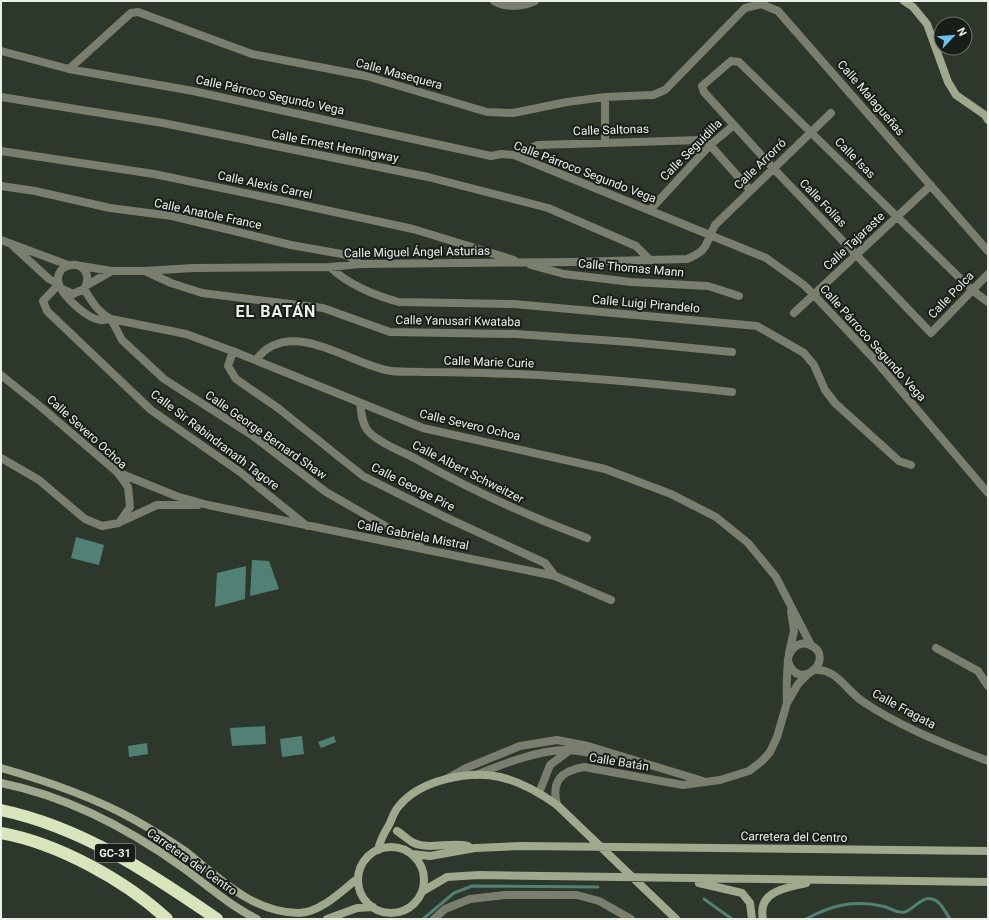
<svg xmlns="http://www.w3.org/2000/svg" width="989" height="920" font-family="Roboto,sans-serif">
<rect width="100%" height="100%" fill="#2d372b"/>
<path fill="#518175" d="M76,537L104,545L99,565L71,558Z
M252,560L269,561L279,589L250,596Z
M246,566L245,599L215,607L217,573Z
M265,726L266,744L232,746L230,728Z
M302,736L304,754L282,757L280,739Z
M334,736L336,742L321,748L318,742Z
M147,743L148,754L129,757L128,746Z"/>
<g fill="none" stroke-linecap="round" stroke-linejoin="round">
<path stroke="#518175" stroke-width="3" d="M704,899L732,919
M423,919L454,893L472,886L598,887
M806,919C832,905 853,900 882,906C890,907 896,914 905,912C914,909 922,896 932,899C941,901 945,912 950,919"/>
<path stroke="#797e6e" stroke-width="8" d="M494,1C506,8 522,7 535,1
M1,51L69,69L193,91L491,156L501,154L514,155L766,258L804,285L814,295L875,360L988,493
M69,69L131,13L138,12L252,54L366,76L487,112L513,113L567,102L605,97L653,95L665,90L745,8L761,4L778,11L988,251
M1,97L163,123L428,177L548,208L636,246L650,260
M605,97V142
M1,151L154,174L279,200L413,229L514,260
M514,155L538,145L701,140L710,145L750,190
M1,186L35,191L110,208L172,216L291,245L347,255L360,264
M650,210L710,145L734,125
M1,240L68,265
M11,244L49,279L59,284L43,301L47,311L151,410L240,472L307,526
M531,265L564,274L631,282L708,286L739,296
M81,266L112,271H144L193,268L330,267L360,264L573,262L687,259C709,250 705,244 715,225L831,113
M330,267C347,284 376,296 399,302L514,304L757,326L804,353L814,365L825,390L835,403L899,461L911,465
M147,272L171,283L202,293L323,308L390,332L516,334L630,342L732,352
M988,274L931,333L773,168L704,92L702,86L731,61L739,62L972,290L988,302
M87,285L112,271
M62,289L73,294L84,289C94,273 79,258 63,268C60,271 58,274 58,279C58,293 87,319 101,320C104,320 108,319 111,319
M84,289C92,302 98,312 111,319L186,334L235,352L423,428L605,469L671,494L716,517L748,543L776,577L811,645
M794,313L931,185
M111,319L122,340L164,379L253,436L326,492L420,546
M235,352L232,354L228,366L236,379L278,408L363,476L445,517L545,563L555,576
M256,360C288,316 347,362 386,370C398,373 413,371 425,372C455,372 486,373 516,374C588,377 660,384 732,392
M1,375L41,407L117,472L128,487L130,507L119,523L102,526L85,519L39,480L1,458
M360,403C361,412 362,425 369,432C381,444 401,451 416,459C471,490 528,516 587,538
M117,472L176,496L208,505L555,576L611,600
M120,522L157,505H198
M936,648L978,671L988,686
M789,653L794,631L791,611
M815,670C836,668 847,691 862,701C900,727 945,744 988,761
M787,702C786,688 787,674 788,659C790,649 799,640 810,645C838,657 798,695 788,661
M476,775C502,764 540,749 568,750C580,751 592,753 605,755
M448,778L466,768L520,746L557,740L588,746L703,781
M539,793L550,765L570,750
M557,805C551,781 561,771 584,767L683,785L720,780L749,771L762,761L770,752L777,737L787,703L798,684L808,674
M434,919L445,909L470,899L505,895H577L599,901L631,919"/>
<path stroke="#a0a88e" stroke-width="8" d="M904,1L913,7L927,24L948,82L956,95L985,115L988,120
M1,768C47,781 91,796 133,819C151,829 169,840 185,851C219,878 253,913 299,913C320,913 343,890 358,878
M1,783C66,796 129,829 182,867C207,885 230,906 257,919
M397,831C402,834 407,839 412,842C428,851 450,841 468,846
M358 880a33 33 0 1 1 66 0a33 33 0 1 1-66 0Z
M378,850C380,840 384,833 389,825C392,819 394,811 399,806C420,780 469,770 500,777C522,782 540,793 557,805L676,919
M412,854L430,856L475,848L521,846L988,851
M699,883L742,893L750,903L752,919
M423,891L447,877L479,875L988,882
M327,919L357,908L373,907
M763,919C757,891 786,888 806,883"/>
<path stroke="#d8e5bc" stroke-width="12" d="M1,810C82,827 150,873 217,919
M1,833C57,843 125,880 167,919"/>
</g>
<g text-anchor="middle" stroke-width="4" stroke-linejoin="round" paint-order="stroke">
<rect fill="#191d18" stroke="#acb1aa" stroke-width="1" x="95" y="844" width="40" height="18" rx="3"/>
<g font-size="11" font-weight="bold" fill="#ebf1e9">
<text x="115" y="857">GC-31</text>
</g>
<g font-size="12" fill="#ebf1e9" stroke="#191d18">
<text transform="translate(399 74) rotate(15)" y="4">Calle Masequera</text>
<text transform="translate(270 95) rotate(12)" y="4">Calle Párroco Segundo Vega</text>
<text transform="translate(871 98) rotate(49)" y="4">Calle Malagueñas</text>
<text transform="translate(611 130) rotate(-2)" y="4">Calle Saltonas</text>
<text transform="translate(335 146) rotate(11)" y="4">Calle Ernest Hemingway</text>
<text transform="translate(691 150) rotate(-45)" y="4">Calle Seguidilla</text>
<text transform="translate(855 158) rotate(45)" y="4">Calle Isas</text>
<text transform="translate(760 164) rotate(-44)" y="4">Calle Arrorró</text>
<text transform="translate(585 172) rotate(21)" y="4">Calle Párroco Segundo Vega</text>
<text transform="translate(265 185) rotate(12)" y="4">Calle Alexis Carrel</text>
<text transform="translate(823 203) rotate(46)" y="4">Calle Folías</text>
<text transform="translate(208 214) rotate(12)" y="4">Calle Anatole France</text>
<text transform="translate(854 241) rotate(-43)" y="4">Calle Tajaraste</text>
<text transform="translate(417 252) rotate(-1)" y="4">Calle Miguel Ángel Asturias</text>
<text transform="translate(631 268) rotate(5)" y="4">Calle Thomas Mann</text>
<text transform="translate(951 295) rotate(-46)" y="4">Calle Polca</text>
<text transform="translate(646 304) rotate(5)" y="4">Calle Luigi Pirandelo</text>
<text transform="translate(458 321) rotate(1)" y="4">Calle Yanusari Kwataba</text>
<text transform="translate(873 343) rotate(48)" y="4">Calle Párroco Segundo Vega</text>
<text transform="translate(489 362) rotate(2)" y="4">Calle Marie Curie</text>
<text transform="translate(470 425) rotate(13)" y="4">Calle Severo Ochoa</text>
<text transform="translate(87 432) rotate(42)" y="4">Calle Severo Ochoa</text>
<text transform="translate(266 435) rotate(35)" y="4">Calle George Bernard Shaw</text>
<text transform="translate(215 440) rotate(37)" y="4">Calle Sir Rabindranath Tagore</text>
<text transform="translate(468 472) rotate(27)" y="4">Calle Albert Schweitzer</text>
<text transform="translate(413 487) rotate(27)" y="4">Calle George Pire</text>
<text transform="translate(413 535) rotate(11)" y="4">Calle Gabriela Mistral</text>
<text transform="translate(904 709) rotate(28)" y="4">Calle Fragata</text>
<text transform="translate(619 762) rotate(9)" y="4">Calle Batán</text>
<text transform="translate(794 837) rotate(1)" y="4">Carretera del Centro</text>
<text transform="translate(192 862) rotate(35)" y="4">Carretera del Centro</text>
</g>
<g font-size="16" font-weight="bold" letter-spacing="1" fill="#ebf1e9" stroke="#191d18">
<text x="276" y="317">EL BATÁN</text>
</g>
</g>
<rect width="989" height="920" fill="none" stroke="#ebf1e9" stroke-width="4"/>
<g transform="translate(953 36) rotate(64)"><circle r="19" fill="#191d18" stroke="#6d726c"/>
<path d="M0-3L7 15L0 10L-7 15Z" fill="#67c4f0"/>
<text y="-6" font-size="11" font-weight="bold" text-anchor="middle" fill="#ebf1e9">N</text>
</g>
</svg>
